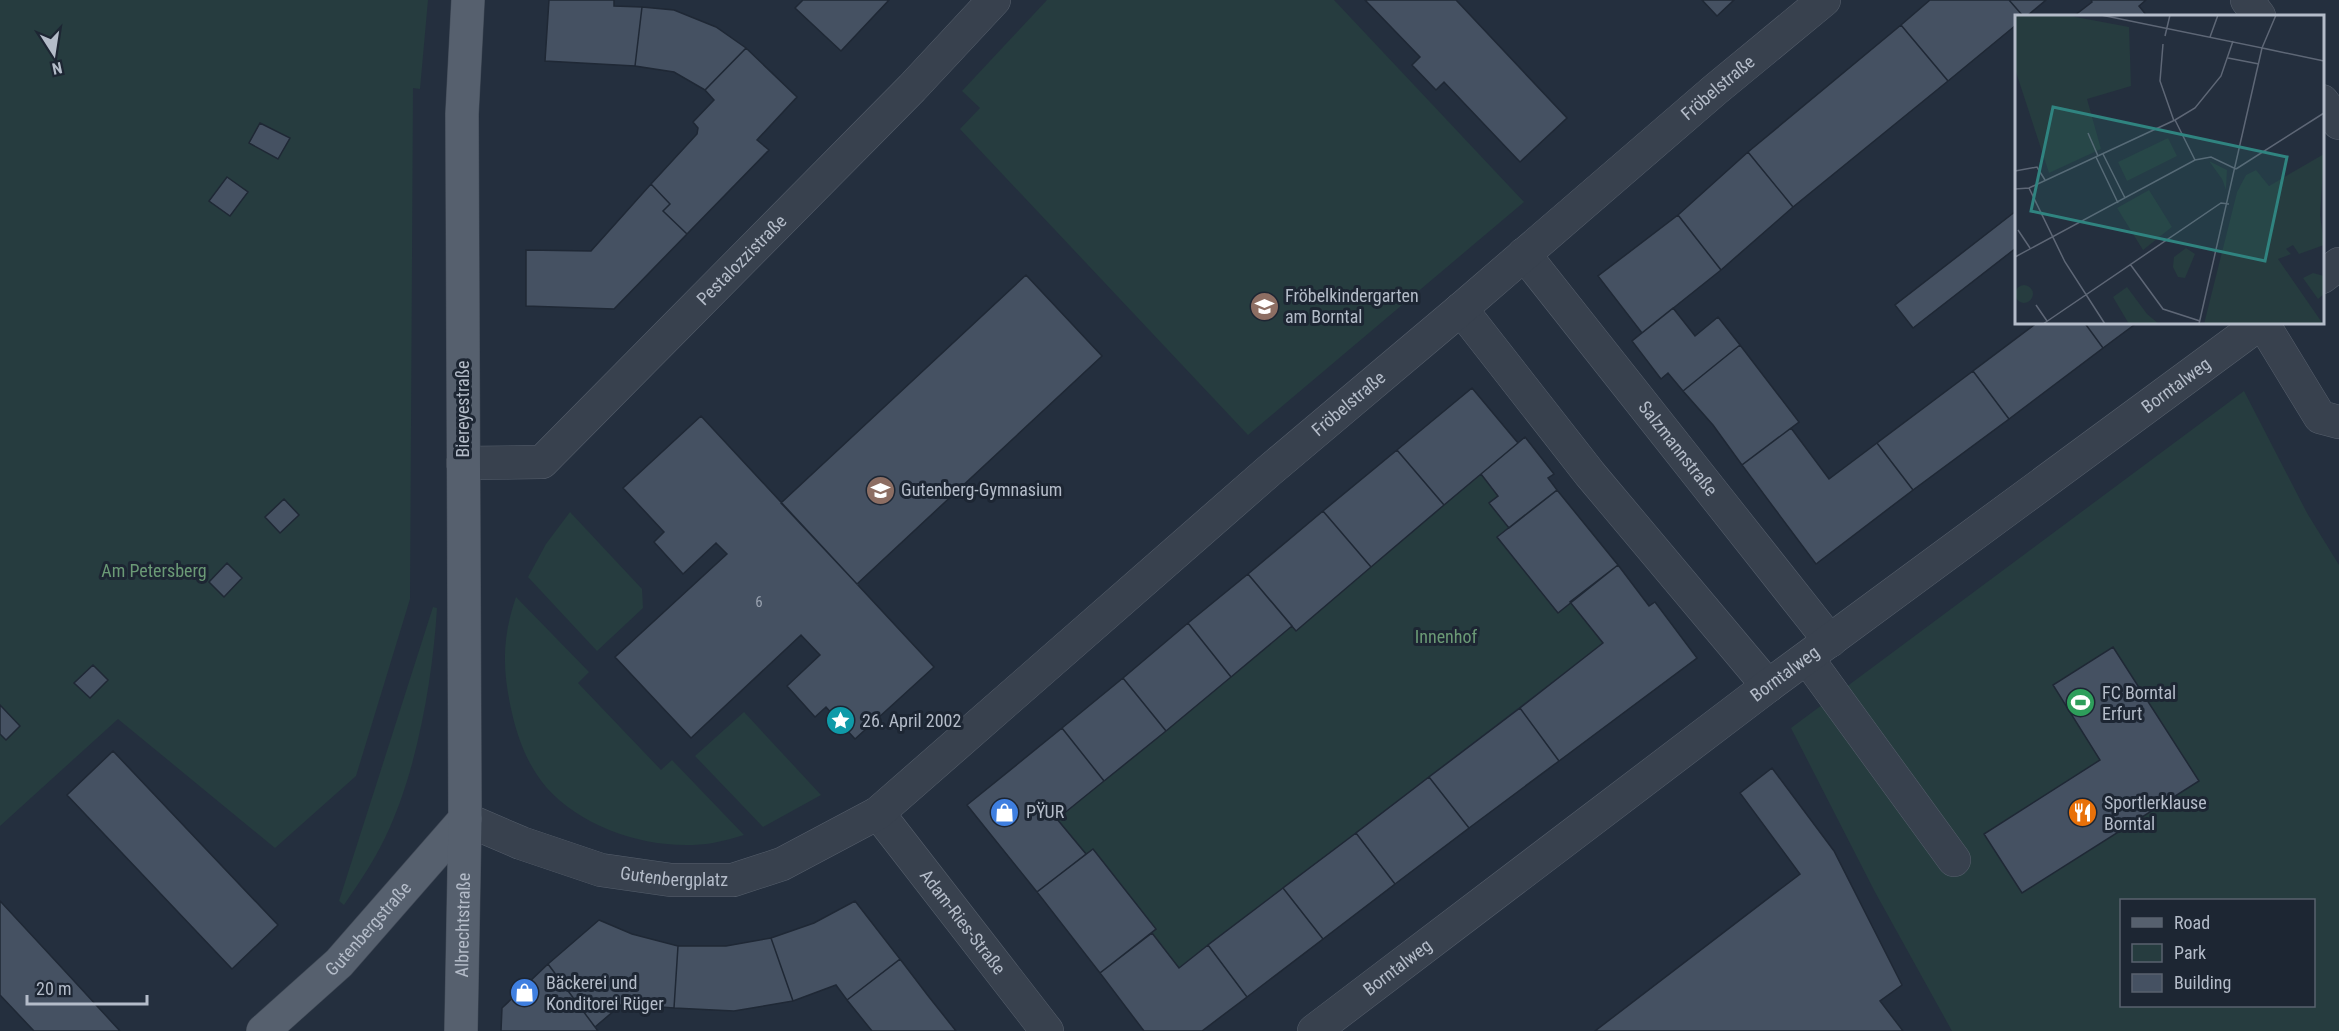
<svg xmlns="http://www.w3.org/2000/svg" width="2339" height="1031" font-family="'Roboto Condensed',sans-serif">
<rect width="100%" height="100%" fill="#242f3e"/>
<path fill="#263c3f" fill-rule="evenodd" d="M0,0H428L420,89L413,88L410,599L356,776L275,848L118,719L0,826Z
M1047,0H1334L1524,202L1248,435L960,129L980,108L962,91Z
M2244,391L2307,513L2339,565V1031H1952L1875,892L1791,728ZM2122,900H2314V1006H2122Z
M1481,474L1498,496L1489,503L1509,528L1498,537L1557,612L1570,602L1603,643L1179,968L1152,933L1156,929L1093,849L1086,854L1057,819L1292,626L1296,630Z
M570,512L642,589L643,608L597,651L528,577L546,544Z
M516,597L589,672L578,683L661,770L672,760L744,835C734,838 723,841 713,843C656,852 585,831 546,787C526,763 516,734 510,704C502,665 503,635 516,597Z
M433,607L437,608C433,676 418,764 390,827C378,855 361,880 344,905L339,901Z
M744,712L821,795L763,827L695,756Z"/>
<path fill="#455162" stroke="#1f2835" stroke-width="1.5" d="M549,0H614V6L642,7L635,66L545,61Z
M803,0H889L841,51L795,8Z
M1365,0H1456L1567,118L1520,162L1444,82L1436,90L1412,65L1420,57Z
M1702,0H1734L1717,16Z
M1930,0H2009L2023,16H2016V25L1948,81L1901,25Z
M2009,0H2046L2027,16H2023Z
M2091,0H2146L2139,6L2147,16H2074L2092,2Z
M642,7L674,10L716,27L746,48L705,90L674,72L635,66Z
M1901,25L1948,81L1793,207L1748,152Z
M746,48L797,97L757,140L769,150L687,234L663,211L670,204L651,184L697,134L698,128L693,122L714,100L705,90Z
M260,123L290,138L278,159L249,143Z
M1748,152L1793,207L1721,270L1678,215Z
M227,177L248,192L230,216L209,201Z
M651,184L670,204L663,211L687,234L614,309L526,306V250L591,251Z
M2016,211V248L1913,328L1895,305Z
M1678,215L1721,270L1642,333L1598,276Z
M1026,275L1102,356L857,584L781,503Z
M1673,308L1695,336L1718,317L1740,345L1683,391L1668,373L1661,379L1632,341Z
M2038,322H2084L2103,348L2009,419L1973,371Z
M2084,322H2138L2103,348Z
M1740,345L1799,422L1742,465L1713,425L1683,391Z
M1973,371L2009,419L1913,490L1877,443Z
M1472,388L1518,443L1444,505L1397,450Z
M701,416L934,667L855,739L826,707L815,717L787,686L820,655L801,635L691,738L615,657L727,554L716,543L683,574L654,542L664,532L623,488Z
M1791,428L1829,479L1877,443L1913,490L1816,564L1742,465Z
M1525,437L1554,474L1548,478L1557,490L1509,528L1489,503L1498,496L1481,474Z
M1397,450L1444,505L1371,567L1323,511Z
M1557,490L1618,565L1558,613L1497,537Z
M284,499L299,515L280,533L265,517Z
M1323,511L1371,567L1296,631L1248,574Z
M227,563L242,578L224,597L209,582Z
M1618,565L1649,606L1655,602L1697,658L1559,761L1520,708L1603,643L1570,602Z
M1248,574L1292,626L1231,677L1188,623Z
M1188,623L1231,677L1166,731L1123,678Z
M2113,647L2199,781L2022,893L1984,834L2100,760L2053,685Z
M93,665L108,680L90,698L74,683Z
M1123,678L1166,731L1104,781L1062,728Z
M0,705L20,726L6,740L0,734Z
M1520,708L1559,761L1469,828L1429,777Z
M1062,728L1104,781L1057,819L1086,854L1037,892L967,805Z
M113,751L278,925L232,969L67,795Z
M1772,768L1834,851L1902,985L1880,1001L1903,1031H1595L1800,874L1740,793Z
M1429,777L1469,828L1395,884L1356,833Z
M1356,833L1395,884L1323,939L1283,888Z
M1093,849L1156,929L1100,973L1037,892Z
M1283,888L1323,939L1247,997L1208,945Z
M0,901L63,969L120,1031H34L0,995Z
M855,901L900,959L847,1000L836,985L793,1001L771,938L814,923Z
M599,920L632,934L678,946L674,1008L622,1004L595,1027L548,964Z
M1152,933L1179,968L1208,945L1247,997L1202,1031H1144L1100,973Z
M771,938L793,1001L734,1011L674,1008L678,946H726Z
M900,959L929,997L956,1031H872L847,1000Z
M548,964L595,1027L598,1031H501L502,1008Z"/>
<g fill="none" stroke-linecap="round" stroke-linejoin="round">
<defs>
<g id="minor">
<path d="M2247,0L2259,16"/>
<path d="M2322,101L2339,123"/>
<path id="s1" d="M1524,254L1830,641"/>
<path d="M2322,277L2339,264"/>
<path d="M1461,309L1590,474L1768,686"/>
<path id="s2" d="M463,463L542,462L912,88L994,0"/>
<path d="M1807,658L1954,860"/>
<path id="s3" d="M878,813L1047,1031"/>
<path id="s4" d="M465,819L521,843L601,870L671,880H733L782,864L878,813L1270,470L1461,309L1716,89L1824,0"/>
<path id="s5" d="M1314,1031L1768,686L2262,322L2320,417L2339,422"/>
</g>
<g id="major">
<path id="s6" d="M263,1031L339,963L465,819"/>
<path id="s7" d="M461,1031L465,819L462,114L468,0"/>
</g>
</defs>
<use href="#minor" stroke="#565f6c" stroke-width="34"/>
<use href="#major" stroke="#414a57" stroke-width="34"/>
<use href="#minor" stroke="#38414e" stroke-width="33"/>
<use href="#major" stroke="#56606e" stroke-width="33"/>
</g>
<defs>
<symbol id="school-disc" viewBox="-11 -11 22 22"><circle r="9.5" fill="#8d6e63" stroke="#1d2633"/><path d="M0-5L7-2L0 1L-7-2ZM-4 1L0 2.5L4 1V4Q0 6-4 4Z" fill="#fff"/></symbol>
<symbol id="university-disc" viewBox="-11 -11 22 22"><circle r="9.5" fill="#8d6e63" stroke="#1d2633"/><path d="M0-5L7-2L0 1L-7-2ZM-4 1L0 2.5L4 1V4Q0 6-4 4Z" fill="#fff"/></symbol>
<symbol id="stadium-disc" viewBox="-11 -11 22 22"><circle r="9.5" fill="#2e9e5b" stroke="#1d2633"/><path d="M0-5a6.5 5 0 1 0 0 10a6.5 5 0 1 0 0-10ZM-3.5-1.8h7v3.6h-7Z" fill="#fff"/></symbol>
<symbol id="sight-disc" viewBox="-11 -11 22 22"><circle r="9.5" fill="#0f9aa8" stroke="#1d2633"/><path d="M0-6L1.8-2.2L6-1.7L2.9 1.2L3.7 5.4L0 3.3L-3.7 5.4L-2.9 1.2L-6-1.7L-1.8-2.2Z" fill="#fff"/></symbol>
<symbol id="shop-disc" viewBox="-11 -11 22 22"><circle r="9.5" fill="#3f7fe0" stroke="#1d2633"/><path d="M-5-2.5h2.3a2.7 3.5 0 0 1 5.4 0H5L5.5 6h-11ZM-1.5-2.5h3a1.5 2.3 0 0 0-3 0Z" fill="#fff"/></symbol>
<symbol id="restaurant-disc" viewBox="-11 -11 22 22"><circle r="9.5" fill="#e8710a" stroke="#1d2633"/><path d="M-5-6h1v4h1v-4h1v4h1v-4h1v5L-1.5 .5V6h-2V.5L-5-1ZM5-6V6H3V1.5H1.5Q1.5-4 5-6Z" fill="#fff"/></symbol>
</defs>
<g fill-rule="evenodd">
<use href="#school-disc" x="1248" y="290" width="33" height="33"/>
<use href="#university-disc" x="864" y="474" width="33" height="33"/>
<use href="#stadium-disc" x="2064" y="686" width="33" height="33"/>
<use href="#sight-disc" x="824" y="704" width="33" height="33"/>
<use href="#shop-disc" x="988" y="796" width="33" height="33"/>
<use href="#restaurant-disc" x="2066" y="796" width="33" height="33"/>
<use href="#shop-disc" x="508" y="976" width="33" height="33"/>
</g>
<g text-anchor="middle" stroke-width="6" stroke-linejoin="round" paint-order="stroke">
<g font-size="15" fill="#98a1af">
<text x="759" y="607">6</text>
</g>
<g font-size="18" fill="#b4bcc9" stroke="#1d2633">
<text dy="6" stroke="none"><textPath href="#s4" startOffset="1548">Fröbelstraße</textPath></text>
<text dy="6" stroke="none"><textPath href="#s2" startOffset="363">Pestalozzistraße</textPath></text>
<text dy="6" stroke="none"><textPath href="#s5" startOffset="1077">Borntalweg</textPath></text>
<text dy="6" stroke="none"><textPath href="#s4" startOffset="1062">Fröbelstraße</textPath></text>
<text transform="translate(463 409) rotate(-90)" y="6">Biereyestraße</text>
<text dy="6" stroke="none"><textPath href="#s1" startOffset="248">Salzmannstraße</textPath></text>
<text dy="6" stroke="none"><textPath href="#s5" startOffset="591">Borntalweg</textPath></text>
<text dy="6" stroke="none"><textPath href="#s4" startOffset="219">Gutenbergplatz</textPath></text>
<text dy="6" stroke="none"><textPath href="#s3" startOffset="138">Adam-Ries-Straße</textPath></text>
<text dy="6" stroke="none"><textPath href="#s7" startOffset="106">Albrechtstraße</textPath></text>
<text dy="6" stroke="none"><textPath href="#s6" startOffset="147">Gutenbergstraße</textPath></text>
<text dy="6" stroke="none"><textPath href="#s5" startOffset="105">Borntalweg</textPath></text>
</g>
<g font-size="18" fill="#b4bcc9" stroke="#1d2633" text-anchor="start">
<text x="1285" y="302">Fröbelkindergarten<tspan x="1285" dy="21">am Borntal</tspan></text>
<text x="901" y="496">Gutenberg-Gymnasium</text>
<text x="2102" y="699">FC Borntal<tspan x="2102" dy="21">Erfurt</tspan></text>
<text x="862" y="727">26. April 2002</text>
<text x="2104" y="809">Sportlerklause<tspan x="2104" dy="21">Borntal</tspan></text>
<text x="1026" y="818">PŸUR</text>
<text x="546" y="989">Bäckerei und<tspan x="546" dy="21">Konditorei Rüger</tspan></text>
</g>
<g font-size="18" fill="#6b9a76" stroke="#1d2633">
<text x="154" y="577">Am Petersberg</text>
<text x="1446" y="643">Innenhof</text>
</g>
</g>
<g transform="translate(2015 15)">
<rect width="309" height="309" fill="#242f3e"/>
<path d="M1,0H50L114,12L116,71L72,84L86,134L34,158L0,54ZM153,123L162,141L112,166L103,147ZM309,139L305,200L309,230L284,239L278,230L271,234L276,239L263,244L308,309H189L222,177L231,160L241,155L254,171ZM194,146L212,155L211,175L207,164ZM134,175L157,212L128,235L102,193ZM171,233L180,239L170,263L163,262L158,252L159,242ZM298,258L309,261V279L303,284L288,263ZM0 279a9 9 0 1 1 18 0a9 9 0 1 1-18 0ZM112,272L132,299L144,309H114L98,282Z" fill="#263c3f"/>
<path fill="none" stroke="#5e6776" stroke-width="1.5" d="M86,0L247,33L261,0M150,21L155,0M195,22L203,0M148,29L145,66L159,106M213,43L244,49M160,105L180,145M73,118L83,141M88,139L110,183M81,142L103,188M221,154L309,98M0,156L22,152L30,165M14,173L50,247L90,309M0,174L14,173L160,105L180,93L206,61L218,26M3,215L15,233M0,242L180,145L196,142L221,154M115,249L148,294L185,306M21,290L32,306M28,309L206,188L214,189M184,309L247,33L309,46"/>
<path fill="#308480" fill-opacity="0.15" stroke="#308480" stroke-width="3" d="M38,92L272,142L250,246L16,196Z"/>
<rect width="309" height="309" fill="none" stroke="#b4bcc9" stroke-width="3"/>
</g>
<rect x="2120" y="899" width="195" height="108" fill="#1d2633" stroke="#59626f" stroke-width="1.5"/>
<rect x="2132" y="918" width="30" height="9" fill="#56606e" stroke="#59626f" stroke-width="1.5"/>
<text x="2174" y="929" font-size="18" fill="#b4bcc9">Road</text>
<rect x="2132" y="944" width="30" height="18" fill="#263c3f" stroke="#59626f" stroke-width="1.5"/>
<text x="2174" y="959" font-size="18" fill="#b4bcc9">Park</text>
<rect x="2132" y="974" width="30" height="18" fill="#455162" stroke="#59626f" stroke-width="1.5"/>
<text x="2174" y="989" font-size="18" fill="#b4bcc9">Building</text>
<g transform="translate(54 54) rotate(168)" stroke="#1d2633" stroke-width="4.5" paint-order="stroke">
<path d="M0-4.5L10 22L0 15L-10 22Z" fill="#b4bcc9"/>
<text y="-9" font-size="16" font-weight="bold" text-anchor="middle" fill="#b4bcc9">N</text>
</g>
<path d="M27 995v9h120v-9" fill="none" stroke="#b4bcc9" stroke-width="3"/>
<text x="36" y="995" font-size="18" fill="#b4bcc9" stroke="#1d2633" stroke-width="4.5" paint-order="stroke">20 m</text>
</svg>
